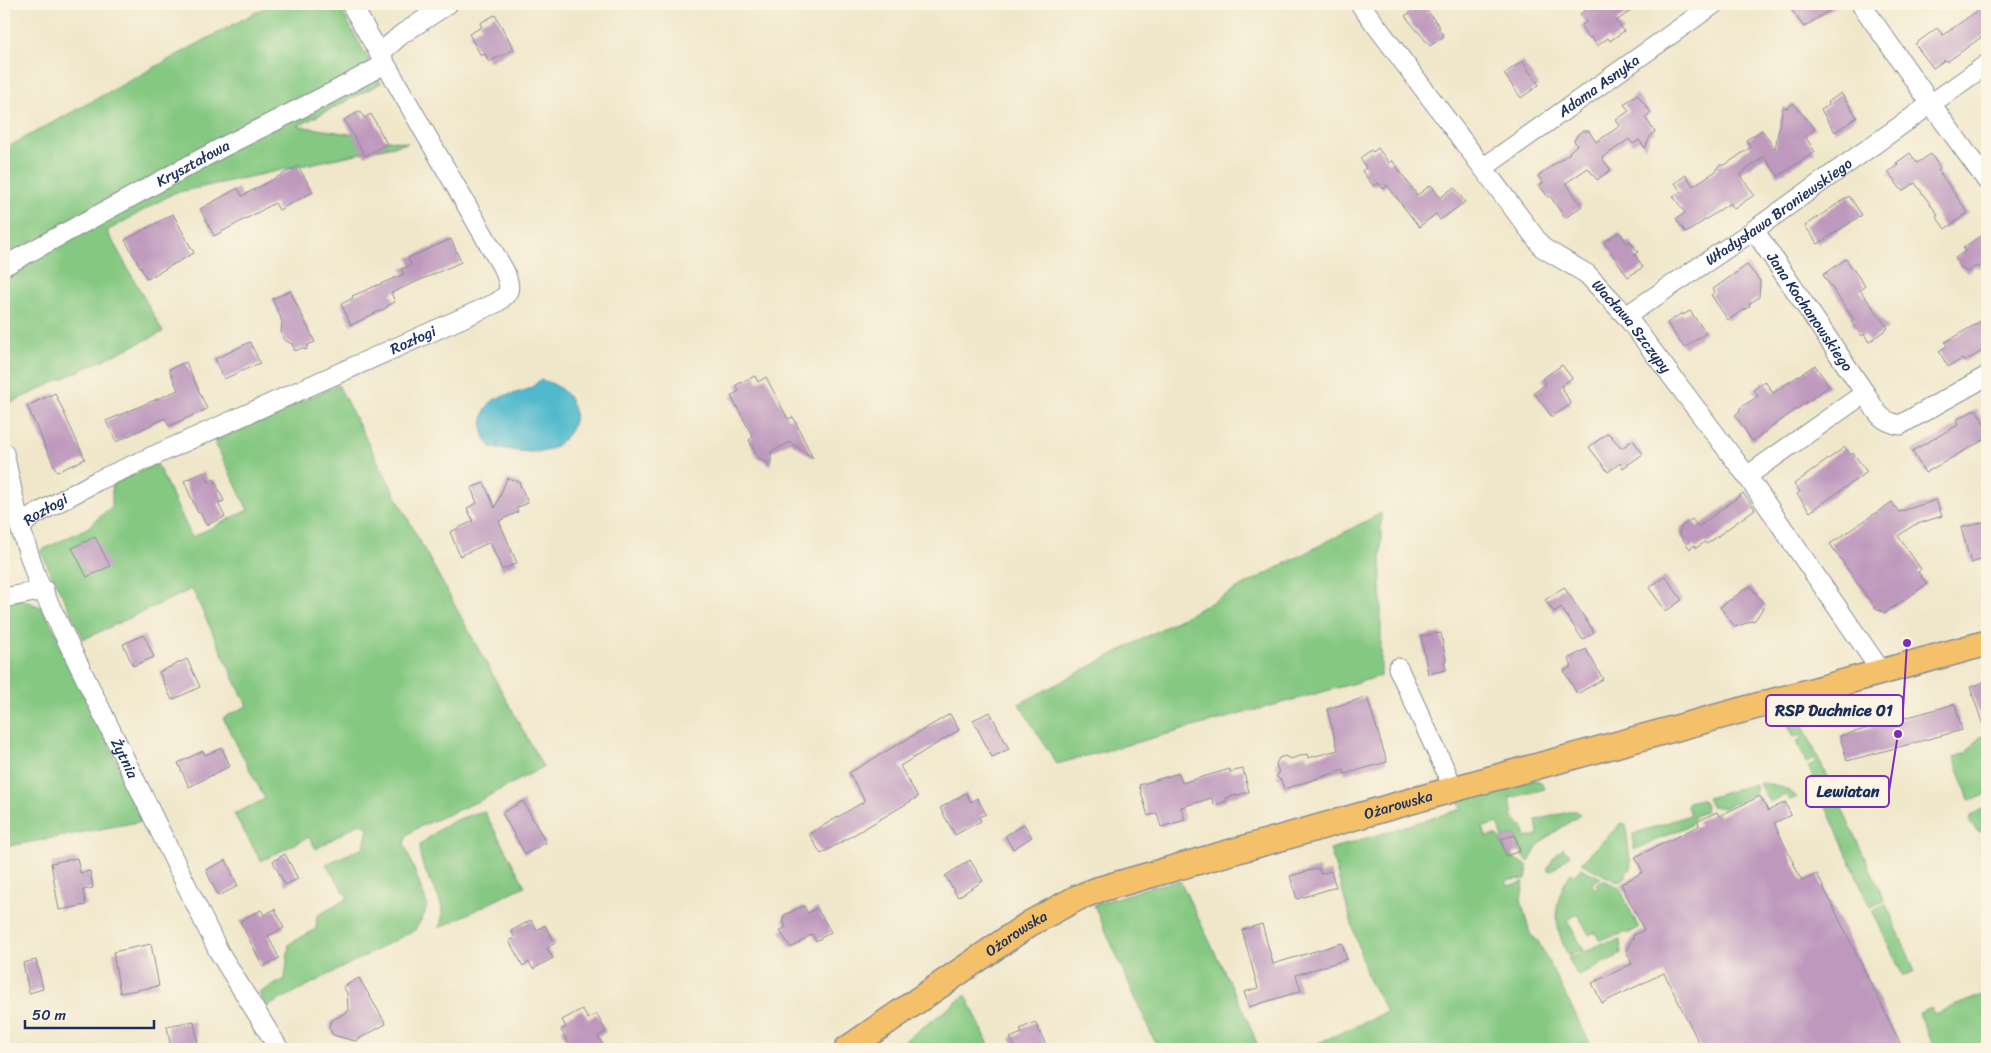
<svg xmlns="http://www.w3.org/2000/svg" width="1991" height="1053" font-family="Sriracha,sans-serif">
<rect width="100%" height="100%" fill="#fcf5e5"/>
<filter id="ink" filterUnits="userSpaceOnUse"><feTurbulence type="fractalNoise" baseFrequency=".02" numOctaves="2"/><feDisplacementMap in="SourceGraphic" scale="10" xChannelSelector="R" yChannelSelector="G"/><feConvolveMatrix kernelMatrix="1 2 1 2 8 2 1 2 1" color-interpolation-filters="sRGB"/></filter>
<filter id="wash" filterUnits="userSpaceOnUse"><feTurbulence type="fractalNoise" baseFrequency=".0096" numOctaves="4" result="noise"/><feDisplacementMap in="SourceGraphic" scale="20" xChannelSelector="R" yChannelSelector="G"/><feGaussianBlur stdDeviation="1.12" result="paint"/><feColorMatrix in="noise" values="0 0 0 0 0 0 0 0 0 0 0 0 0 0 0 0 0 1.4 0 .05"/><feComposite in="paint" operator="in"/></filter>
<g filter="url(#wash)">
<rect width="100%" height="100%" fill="#f0e7ca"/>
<path fill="#84c881" stroke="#507c70" d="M271,4H338L381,83L298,126L408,143L174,193L107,231L163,332L6,405L4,396V149Z
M338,385L418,538L543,767L479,801L419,827L408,834L404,843L427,904L425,913L415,930L266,1007L259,993L285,979L289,944L316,929L317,916L348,898L326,864L364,847L368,828L360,823L316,849L309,837L261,861L234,814L265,799L223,718L247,706L192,589L84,639L40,551L87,528L112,506V484L157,464L192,537L248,510L214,441Z
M1381,513V676L1057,764L1019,704Z
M20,599L41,607L65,648L143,821L4,847V602Z
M1800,719L1885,901L1870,907L1808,766L1816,763L1813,758L1806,763L1797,741L1802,738L1801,735L1794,737L1787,723Z
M1987,734V795L1969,800L1954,757L1966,753L1979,738Z
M1529,778L1541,782L1545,789L1510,798L1513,818L1523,827L1526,838L1538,835L1536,820L1572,811H1577L1580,815L1545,839L1538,846L1529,862L1523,857L1515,835L1503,838L1498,823L1483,827L1486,837L1494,835L1501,839L1506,855L1512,854L1515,859L1528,866L1526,879L1507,880V886L1524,882L1521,900L1530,934L1538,941L1593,1049H1305L1387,1012L1368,979L1330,849L1462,809L1457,799Z
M1759,783C1773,783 1787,788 1797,797L1790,800L1785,795L1770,802L1764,794Z
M1755,784V793L1724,808L1711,806L1707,798Z
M1702,799L1706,806L1705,812L1695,816L1690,825L1634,850L1633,834L1690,815L1687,806L1688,802Z
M1987,808V829L1981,832L1975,829L1970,823L1971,816L1980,810Z
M484,811L525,886L439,928C440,925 442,920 442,917C444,893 417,871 420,845C443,825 454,819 484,811Z
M1621,823L1626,825L1631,869L1625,872L1627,877L1617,882L1581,863Z
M1563,848L1570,855L1552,871L1547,870L1554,857Z
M1581,868L1601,878L1592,883L1594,889L1598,887L1596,884L1603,880L1619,887L1639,928L1633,931L1599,940L1595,932L1589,935L1578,914L1567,920L1585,952L1600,944L1620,940L1621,953L1616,956V958L1607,962L1606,961L1597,966L1596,968L1580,975L1576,973L1568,958L1581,953V950L1568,955C1553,925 1552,901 1571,873L1574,876Z
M1180,881L1247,1018L1259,1049H1158L1094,905L1153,886Z
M1886,904L1915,971L1903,976L1872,910Z
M1987,993V1049H1935L1919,1013L1931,1008L1934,1014Z
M966,995L991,1049H894Z"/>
<path fill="#51b9ce" stroke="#367496" d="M540,380C569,384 587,416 564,439C559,444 552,450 545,451C528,454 508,449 491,447C484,438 481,431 483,419C488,392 507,398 528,389C532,388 536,383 540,380Z"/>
<g id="blocks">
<path fill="#be99bd" d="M1422,4L1440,27L1438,28L1444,36L1430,46L1405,16Z
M1594,4H1641L1616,21L1624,31L1610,41L1608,38L1597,46L1591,37L1589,38L1581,26L1586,22L1580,14Z
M1787,4H1839L1804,27Z
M1987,4V33L1947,62L1945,60L1933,68L1915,44L1937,28L1943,35Z
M495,15L514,49L489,62L485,54L481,56L469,34L482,27L480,23Z
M1522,61L1539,85L1521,98L1504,74Z
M1841,93L1857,117L1835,132L1821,110L1829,105L1828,102Z
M1637,94L1651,113L1645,117L1655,132L1651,135L1645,148L1639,140L1633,144L1629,139L1602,158L1611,170L1597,180L1588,168L1566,183L1582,206L1565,218L1550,196L1548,197L1539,185L1543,183L1538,176L1570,153L1569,152L1577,145L1574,141L1577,135L1582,131H1589L1596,142L1620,126L1616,120L1629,111L1624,104Z
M1793,103L1815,129L1805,136L1815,152L1778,176L1764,157L1740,174L1754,195L1734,209L1730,203L1686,233L1676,219L1685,213L1673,196L1681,192L1675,183L1686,175L1693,186L1716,171L1719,165H1725L1751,147L1746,140L1762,130L1775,149L1783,107L1787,108Z
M360,111L364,118L371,114L387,144L365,156L344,120Z
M1378,148L1389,163L1392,160L1417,195L1431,185L1440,198L1454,187L1465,202L1440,220L1436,214L1419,227L1387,185L1383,189L1378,183L1373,186L1362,171L1366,168L1360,158L1371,150L1373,152Z
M1910,153L1917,163L1931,154L1940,168L1938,170L1968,213L1945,229L1936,216L1938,215L1915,183L1902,191L1888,172L1898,165L1896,163Z
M298,166L313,192L279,210L275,203L214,236L200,209L238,188L242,196Z
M1849,196L1862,215L1818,244L1805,226Z
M173,214L194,253L147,279L125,240Z
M1987,231V261L1978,268L1976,266L1967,272L1961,268L1955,258L1965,251L1963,248Z
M1619,232L1627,243L1630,241L1638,252L1635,255L1643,267L1628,277L1604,242Z
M451,239L461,262L391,293L395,302L387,306L388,307L351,325L341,304L353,298L352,296L404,274L401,269L411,265L408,258Z
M1846,259L1865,286L1860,290L1888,328L1869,342L1864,334L1862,336L1851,322L1854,320L1823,275Z
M1747,265L1760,281L1759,297L1749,304L1750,306L1728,320L1711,295L1715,292L1713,289Z
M290,291L315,342L308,345L306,350L302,348L295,351L292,344L286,341L281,334L282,323L280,316L272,299Z
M1690,311L1706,333L1684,348L1667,323L1682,313L1683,315Z
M1987,318V348L1964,362L1962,359L1948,367L1939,351L1947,346L1945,342Z
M250,342L260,363L224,379L215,359Z
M186,362L207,409L169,426L165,418L116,442L106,421L178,390L169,369Z
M1562,365L1572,378L1561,386L1571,404L1552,417L1534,393L1546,384L1542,379Z
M1815,365L1829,386L1752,441L1735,415L1739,412L1740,408L1758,396L1753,390L1765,381L1773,393Z
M755,376L758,382L766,377L788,419L793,417L813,458L790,442L771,452V465L757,457L749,440L753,437L731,396L739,391L736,385Z
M55,393L85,459L57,472L27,406Z
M1976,409L1987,428V438L1925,473L1912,451L1958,425L1956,420Z
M1608,433L1622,448L1633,440L1643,454L1623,468L1620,463L1608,472L1589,447Z
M1845,447L1851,455L1853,453L1867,472L1810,512L1797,494L1800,492L1794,484Z
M204,472L209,482L214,479L224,501L218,503L225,517L206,525L200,512L198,513L184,481Z
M507,478L519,482L528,503L516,508L518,512L499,521L517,563L502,570L490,542L460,556L450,532L473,521L467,508L477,503L471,488L484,483L495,508Z
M1743,493L1755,509L1707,544L1705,542L1696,548L1694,545L1690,549L1679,534L1681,527L1692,519L1698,527Z
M1936,500L1942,516L1914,525L1898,536L1921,569L1918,572L1927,584L1885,613L1874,607L1830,544L1892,502L1899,512Z
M1987,521V558L1971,563L1961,528Z
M95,537L110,566L87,577L72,548Z
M1665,576L1682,600L1666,611L1649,588Z
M1750,586L1765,605L1755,620L1735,627L1720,607Z
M1564,587L1594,632L1583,640L1561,607L1554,612L1545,600Z
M1441,633L1446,661H1444L1446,670L1428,674L1421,636Z
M144,635L154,657L133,666L123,644Z
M1586,649L1603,679L1577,694L1564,671L1572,666L1568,659Z
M187,659L200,687L172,700L159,672Z
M1987,681V731H1985L1970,687Z
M1367,697L1387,762L1345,774L1344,770L1284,789L1281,780L1276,777L1279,773L1276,764L1279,758L1285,756L1290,759L1307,754L1308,758L1338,750L1327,709Z
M1955,704L1962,730L1847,761L1840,736Z
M990,712L1009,749L992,757L973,720Z
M950,714L959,730L900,766L918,797L821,854L809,834L865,801L849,773Z
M222,748L230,766L189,787L178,763L203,751L205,755Z
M1230,769V772L1243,769L1249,792L1226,798L1227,801L1214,805L1212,798L1181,807L1185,820L1161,827L1157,813L1148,816L1139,785L1179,773L1182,783Z
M966,793L971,802L977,798L986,814L979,817L981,821L955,835L940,808Z
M1760,796L1768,811L1785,802L1791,815L1774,823L1802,881L1817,874L1903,1049H1702L1664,973L1602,1003L1592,983L1632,964L1626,951L1634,935L1644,930L1621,884L1643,872L1635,857L1699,826L1698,821L1717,812L1719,816Z
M523,801L546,843L525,854L502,813Z
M1024,824L1032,837L1013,849L1005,836Z
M1515,835L1520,851L1506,856L1501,839Z
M285,854L298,879L285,885L273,861Z
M77,858L80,873L90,871L93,888L83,890L86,905L59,910L51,863Z
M226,860L238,886L218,896L206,870Z
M970,860L983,881L958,897L945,876Z
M1319,868L1320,874L1331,871L1336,887L1297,899L1290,876Z
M804,906L808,913L817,908L831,932L816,941L812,934L791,948L780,931L786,927L783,921L784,915Z
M275,909L284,928L268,936L279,958L263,967L240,921L261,910L264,915Z
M531,920L537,930L545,925L555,943L547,948L553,958L533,969L529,962L523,966L509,941L515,938L511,931Z
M1262,924L1273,964L1342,943L1347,959L1296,975L1301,991L1249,1007L1244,992L1258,988L1242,930Z
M151,944L159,986L120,993L113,952Z
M36,960L43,989L29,993L23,963Z
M359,978L386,1024L355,1041L333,1035L329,1027L331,1021L348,1011L347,993L343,987Z
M582,1009L588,1019L597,1014L606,1032L598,1036L605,1049H571L561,1030L566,1027L562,1020Z
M194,1021L199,1049H171L167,1026Z
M1035,1022L1048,1049H1016L1010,1038L1022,1033L1020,1029Z"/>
</g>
</g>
<g filter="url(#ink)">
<use href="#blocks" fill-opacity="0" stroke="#868b94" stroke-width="1"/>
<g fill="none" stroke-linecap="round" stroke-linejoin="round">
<defs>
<g id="minor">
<path id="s1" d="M1360,4L1543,248L1587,274L1626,316L1747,476L1881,671"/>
<path d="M1861,4L1931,104L1987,181"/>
<path d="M379,54L402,34L448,4"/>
<path id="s2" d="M1483,168L1714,4"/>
<path id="s3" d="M1754,230L1865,393"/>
<path id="s4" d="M4,266L223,147L331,93L385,64"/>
<path id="s5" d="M1626,316L1754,230L1987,64"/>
<path id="s6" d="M4,453L20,527L37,579L219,952L279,1049"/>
<path d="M1747,476L1865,393C1876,411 1879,421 1900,425L1987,376"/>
<path id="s7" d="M20,527L33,516L97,481L496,303C511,293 511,289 505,272L351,4"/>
<path d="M4,598L44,590"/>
<path d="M1398,668L1454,789"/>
</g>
<g id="major">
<path id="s8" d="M847,1049L1029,924L1077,898L1097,890L1454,789L1987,643"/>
</g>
</defs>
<use href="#minor" stroke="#868b94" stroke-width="21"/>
<use href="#major" stroke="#868b94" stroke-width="28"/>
<use href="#minor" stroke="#fff" stroke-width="19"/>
<use href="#major" stroke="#f4c16a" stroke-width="25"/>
</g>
</g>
<g text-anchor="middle" stroke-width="4" stroke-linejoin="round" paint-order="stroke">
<g font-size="15" fill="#1b2f5e" stroke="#fcf5e5">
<text dy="5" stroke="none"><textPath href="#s2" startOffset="142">Adama Asnyka</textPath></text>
<text dy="5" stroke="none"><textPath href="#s4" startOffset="215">Kryształowa</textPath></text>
<text dy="5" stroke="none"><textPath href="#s5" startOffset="185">Władysława Broniewskiego</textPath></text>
<text dy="5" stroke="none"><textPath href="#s3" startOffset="99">Jana Kochanowskiego</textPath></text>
<text dy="5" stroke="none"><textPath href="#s1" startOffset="425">Wacława Szczypy</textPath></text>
<text dy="5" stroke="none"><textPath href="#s7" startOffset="436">Rozłogi</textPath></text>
<text dy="5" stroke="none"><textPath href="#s7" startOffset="31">Rozłogi</textPath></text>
<text dy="5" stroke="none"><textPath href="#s6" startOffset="330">Żytnia</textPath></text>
<text dy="5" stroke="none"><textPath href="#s8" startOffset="610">Ożarowska</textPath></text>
<text dy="5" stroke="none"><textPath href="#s8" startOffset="205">Ożarowska</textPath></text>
</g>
</g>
<path fill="none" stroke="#7b2cbf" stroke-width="2" d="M1907 643L1903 710M1898 734L1889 791"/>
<g fill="#7b2cbf" stroke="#fcf5e5" stroke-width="2">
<circle cx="1907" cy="643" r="5"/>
<circle cx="1898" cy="734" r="5"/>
</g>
<g fill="#fcf5e5" stroke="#7b2cbf" stroke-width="2">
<rect x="1766" y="695" width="137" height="31" rx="5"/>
<rect x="1806" y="776" width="83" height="31" rx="5"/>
</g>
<g font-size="16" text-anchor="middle" font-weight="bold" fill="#1b2f5e">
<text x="1834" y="716">RSP Duchnice 01</text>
<text x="1848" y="797">Lewiatan</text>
</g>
<rect width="1991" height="1053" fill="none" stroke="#fcf5e5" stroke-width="20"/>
<path d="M25 1020v8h129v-8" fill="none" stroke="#1b2f5e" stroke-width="2.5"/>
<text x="32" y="1020" font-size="15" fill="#1b2f5e" stroke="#fcf5e5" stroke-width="4" paint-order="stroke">50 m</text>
</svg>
